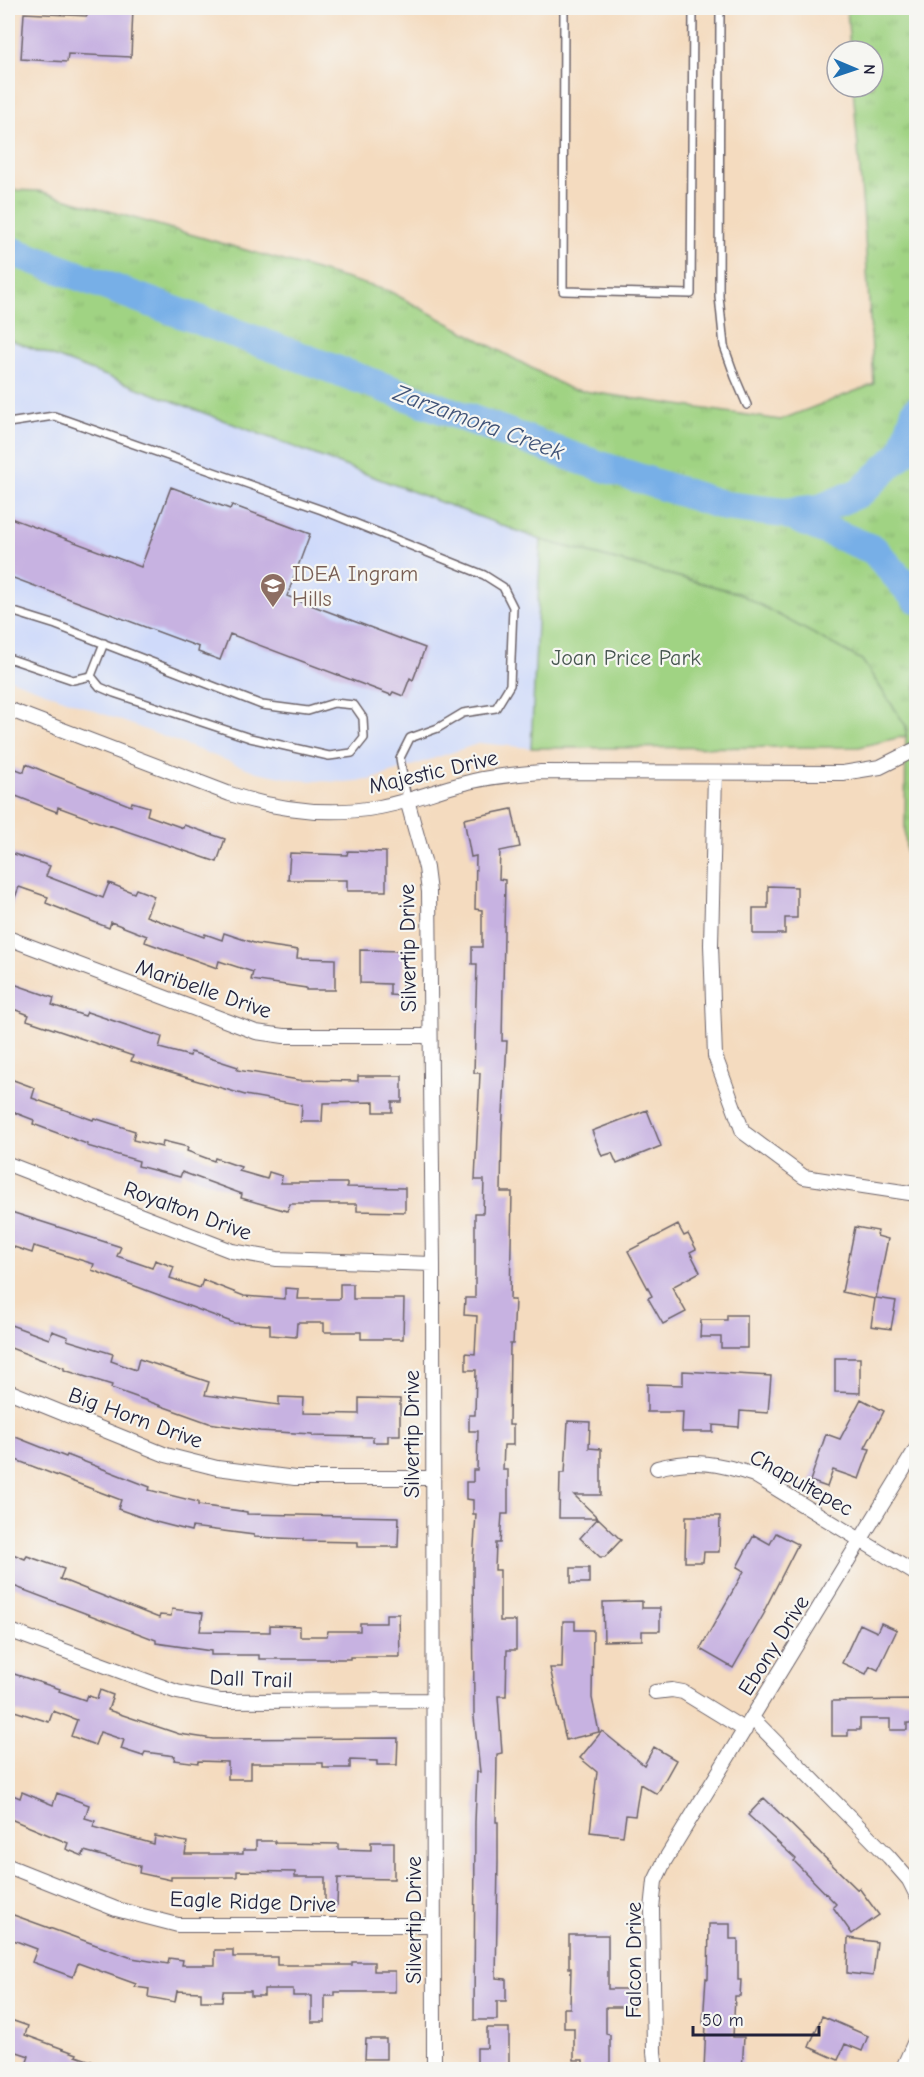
<svg xmlns="http://www.w3.org/2000/svg" width="924" height="2077" font-family="'Comic Neue',sans-serif">
<defs>
<pattern id="grass-tufts" width="24" height="20" patternUnits="userSpaceOnUse" patternTransform="scale(1.5)"><rect width="24" height="20" fill="#a0d383"/><path d="M3 7l-1-3M5 7V3M7 7l1-3M15 17l-1-3M17 17v-4M19 17l1-3" fill="none" stroke="#8ab572"/></pattern>
</defs>
<rect width="100%" height="100%" fill="#f6f6f2"/>
<filter id="ink" filterUnits="userSpaceOnUse"><feTurbulence type="fractalNoise" baseFrequency=".0167" numOctaves="2"/><feDisplacementMap in="SourceGraphic" scale="12" xChannelSelector="R" yChannelSelector="G"/><feConvolveMatrix kernelMatrix="1 2 1 2 8 2 1 2 1" color-interpolation-filters="sRGB"/></filter>
<filter id="wash" filterUnits="userSpaceOnUse"><feTurbulence type="fractalNoise" baseFrequency=".008" numOctaves="4" result="noise"/><feDisplacementMap in="SourceGraphic" scale="24" xChannelSelector="R" yChannelSelector="G"/><feGaussianBlur stdDeviation="1.35" result="paint"/><feColorMatrix in="noise" values="0 0 0 0 0 0 0 0 0 0 0 0 0 0 0 0 0 1.4 0 .05"/><feComposite in="paint" operator="in"/></filter>
<g filter="url(#wash)">
<rect width="100%" height="100%" fill="#f4dbbf"/>
<path fill="#cfdafa" d="M8,339L541,540L531,748L480,743L370,780L344,782L298,780L257,772L8,678Z"/>
<path fill="url(#grass-tufts)" stroke="#617a5f" stroke-width="1.5" d="M847,8H916V963L905,835L906,726L738,593L541,540L8,339V190L39,191L389,291L570,389L780,420L874,384L864,222L853,87H873V51H850Z"/>
<path fill="#a0d383" stroke="#617a5f" stroke-width="1.5" d="M541,540L738,593L862,660L906,726V736L859,747L531,748Z"/>
<g fill="none" stroke-linecap="round" stroke-linejoin="round">
<path stroke="#77afe7" stroke-width="30" d="M8,250L579,459L725,506L785,513L820,509L861,492L903,452L916,411
M787,514L874,550L916,598"/>
</g>
<g id="blocks">
<path fill="#c7b2e1" d="M87,8H133L131,57L68,54L67,62L21,59L24,13L87,16Z
M171,487L230,509L232,505L310,534L287,596L425,648L413,680L410,678L403,696L393,692L391,695L230,634L220,660L198,652L199,647L8,576V517L141,567Z
M26,764L131,806L132,802L149,807L147,815L183,828L184,825L225,839L217,862L109,825V826L58,807L57,812L8,793V766L24,772Z
M512,809L520,847L500,851L499,879L505,880L502,1041H507L502,1133L501,1192H512L510,1300H515L513,1344H510L509,1425H513V1445H504L503,1470H508V1514H502L500,1543H496L495,1570H500V1621H516V1650H507L506,1696H498L502,1753L497,1754L496,1822H498V1862L496,1978L506,1979V2001H497V2020H474L475,1822L477,1772H480L474,1717L473,1561L476,1514H473V1500L466,1499V1482H473V1470H477L478,1431H469V1415H475L476,1370H466V1353L475,1354L477,1316L464,1315L465,1298H475V1213H483L484,1180H475L480,1073H474L477,964H472V947H482V910L475,909L476,856L471,857L464,819Z
M348,851L386,852V891H347V880H288L290,853L347,855Z
M8,852L50,866L46,876L103,898L109,883L134,893L136,889L154,896L146,916L204,937L205,934L222,940L224,933L257,944L298,950L297,958L335,959V990H306V988L251,980L253,972L219,961L217,968L145,942L147,936L111,922L109,928L46,903L48,897L19,887L9,913H8Z
M768,886L797,887V918H785V934H753V908H768Z
M360,950L403,951L402,996L390,995V984L360,983Z
M8,982L54,998L52,1005L85,1016L87,1012L162,1037L159,1048L190,1056L191,1052L238,1067L237,1070L299,1080L358,1081V1076H402V1102H392V1112H374V1102L323,1103L322,1122H301L302,1105L245,1095L131,1061L133,1056L27,1020L29,1015L8,1007Z
M8,1078L35,1088L32,1098L93,1120L94,1118L135,1131L133,1140L162,1147L163,1141L188,1147L187,1151L214,1161L215,1158L241,1167L239,1171L267,1179L269,1172L282,1176L281,1183H347V1187L405,1188V1212L357,1211V1204H290L287,1211L241,1198L242,1194L182,1172L180,1177L138,1166L139,1161L87,1146V1144L33,1124L34,1120L8,1110Z
M647,1110L661,1146L617,1164L612,1153L602,1156L592,1131Z
M8,1211L121,1247L117,1256L152,1268L155,1260L174,1267L170,1278L200,1288L203,1280L244,1296L285,1299V1288L299,1289L298,1299H340V1284H353V1299H404L403,1339H361V1332H324V1323H297L296,1337L270,1335V1325L234,1323L92,1270L94,1264L34,1246L32,1253L8,1245Z
M678,1225L684,1236L688,1234L696,1249L690,1252L700,1272L672,1287L686,1312L663,1324L648,1298L652,1296L628,1251Z
M855,1227L878,1231L877,1236L888,1239L876,1298L896,1301L891,1329L871,1326L875,1299L842,1292Z
M727,1315H747V1348H721V1337H700L701,1320H727Z
M8,1324L49,1339L52,1331L68,1337L67,1340L113,1354L111,1361L136,1370L139,1359L209,1382L205,1395L279,1405V1397L304,1398L303,1413L359,1414V1398L400,1399V1435H388V1442H373V1437L312,1436V1434L260,1431L209,1423L111,1388L112,1385L64,1370V1368L8,1347Z
M835,1358H860V1393L835,1392Z
M683,1371L771,1376L768,1413L740,1411L739,1427L713,1425V1432H682L683,1412H647V1384L683,1385Z
M861,1399L884,1411L865,1448L870,1449L859,1479L833,1470L827,1487L810,1481L826,1434L840,1439Z
M568,1421L590,1422L589,1448L601,1449V1495H574L598,1518H559L560,1473H565Z
M8,1434L66,1457L67,1455L150,1487L149,1490L198,1502V1505L247,1512V1514L399,1517L398,1547H358V1542L303,1541V1539L254,1537V1535L192,1527L191,1531L152,1521L118,1509L121,1500L8,1457Z
M686,1516H720L719,1552H704L703,1562H685Z
M598,1518L621,1540L605,1557H600L580,1538Z
M776,1533L798,1544L764,1611L765,1612L733,1668L700,1649L744,1571L737,1567L754,1535L770,1544Z
M8,1552L25,1559L27,1556L64,1569L60,1579L159,1618L160,1615L171,1616L172,1609L203,1613L200,1631L270,1632V1625L300,1626V1636H327L328,1631H360V1623H386V1614H399L400,1657H350V1659H259V1655H211V1651L156,1643V1640L8,1584Z
M571,1568H589V1583H571Z
M642,1601V1608H660V1631H642V1640L604,1641L603,1602Z
M563,1621H575V1630H593L592,1698L599,1732L566,1740L550,1668H562Z
M881,1623L897,1630L878,1670L870,1666L866,1674L842,1663L860,1624L877,1632Z
M8,1672L60,1689L59,1691L85,1700L87,1695L97,1699L100,1690L113,1695L108,1710L179,1734L213,1739L398,1738L397,1765H377V1761L350,1760V1768H323V1763H251V1779H228V1762L198,1761V1763L174,1760L175,1756L145,1752L143,1756L121,1749L124,1740L100,1732L95,1745L71,1736L77,1720L53,1711L49,1722L8,1709Z
M916,1700V1723H907V1730H890V1719H860V1730H848V1736H832V1701Z
M602,1731L644,1765L654,1747L676,1760L657,1794L640,1784L635,1816L626,1815L623,1836L590,1832L597,1772L580,1758Z
M22,1792L53,1805L57,1793L89,1805L85,1818L95,1821L93,1827L154,1844L155,1836L187,1842L185,1854H243V1850H256V1841H275V1843L338,1844V1849L371,1850V1842H394V1879L338,1878L337,1905H325V1877H295V1872L237,1871V1877H171V1880L139,1873L140,1866L84,1851L83,1856L66,1849L68,1843L8,1818V1793L20,1798Z
M764,1798L857,1889L859,1888L879,1915L852,1934L833,1907L836,1904L794,1861L796,1859L748,1815Z
M8,1913L132,1958L168,1964L169,1958L183,1960L182,1965H215V1950H233V1957H277V1965H352V1962H374V1971H395V1992H335V1996H325V2022H311V1996H293V1989H264V1996H251V1991H223L222,2001H201V1992L177,1991L175,2002L148,1997L149,1989L135,1987L136,1984L78,1963L73,1977L32,1962L37,1949L8,1938Z
M709,1924H730V1939H738V1980H741L740,1996H735L733,2037H744L742,2070H704L706,2023H703L706,1978L708,1979Z
M569,1935H608V1989H633V2007H606V2034L610,2035V2067L583,2070V2060H574V2028H564V2008H570L571,1968H569Z
M848,1938L877,1942L873,1976L847,1973Z
M822,2016L868,2036L862,2051L845,2044L838,2060L809,2047Z
M8,2019L28,2026L25,2035L77,2054L76,2056L109,2067V2070H49L27,2062L29,2056L8,2049Z
M487,2028H509V2066H477V2048H487Z
M366,2039H386V2059H365Z"/>
</g>
</g>
<g filter="url(#ink)">
<use href="#blocks" fill-opacity="0" stroke="#6c6369" stroke-width="1.5"/>
<g fill="none" stroke-linecap="round" stroke-linejoin="round">
<defs>
<path id="service" d="M564,8L563,291L691,294L693,8
M720,8L719,296L724,346L735,377L747,405
M8,423L54,416L322,510L484,575L503,587L513,607L510,685L496,708L463,713L438,728L410,738L400,758L407,800
M8,610L56,625L262,705L308,711L334,703L354,705L363,718L364,738L352,753L329,756L250,738L114,693L100,687L91,676L104,643
M8,658L73,680L91,676"/>
<path id="minor" d="M8,709L230,794C278,810 330,816 380,807C412,801 442,788 473,781C495,776 518,774 541,772L843,773L880,767L916,749
M715,773L711,945L715,1056L743,1132L804,1177L916,1194
M407,800L426,868L429,892L433,1264L434,2070
M8,938L256,1032L284,1036H430
M8,1164L232,1251L277,1259L433,1264
M8,1391L166,1455L217,1468L295,1478H432
M657,1468C693,1459 719,1463 754,1475L916,1574
M8,1630L177,1692L221,1701L434,1700
M655,1692L672,1690L683,1692L745,1730
M752,1718L889,1857L909,1880L916,1894
M8,1866L116,1909L178,1925H434
M656,2070L654,2052L652,1909L655,1881L665,1860L916,1449
M902,2070L916,2039"/>
</defs>
<use href="#service" stroke="#6c6369" stroke-width="10"/>
<use href="#minor" stroke="#6c6369" stroke-width="16"/>
<use href="#service" stroke="#fff" stroke-width="7"/>
<use href="#minor" stroke="#fff" stroke-width="14"/>
</g>
</g>
<defs>
<symbol id="school-pin" viewBox="-11 -11 22 30"><path d="M0 17L-7.5 6A9.5 9.5 0 1 1 7.5 6Z" fill="#8d6e63" stroke="#f6f6f2"/><path d="M0-5L7-2L0 1L-7-2ZM-4 1L0 2.5L4 1V4Q0 6-4 4Z" fill="#fff"/></symbol>
</defs>
<g fill-rule="evenodd">
<use href="#school-pin" x="258" y="571" width="30" height="40"/>
</g>
<g text-anchor="middle" stroke-width="4.5" stroke-linejoin="round" paint-order="stroke">
<g font-size="22" fill="#785e54" stroke="#f6f6f2" text-anchor="start">
<text x="292" y="581">IDEA Ingram<tspan x="292" dy="25">Hills</tspan></text>
</g>
<g font-size="22" fill="#485751" stroke="#f6f6f2">
<text x="626" y="665">Joan Price Park</text>
</g>
<g font-size="22" fill="#22223b" stroke="#f6f6f2">
<text transform="translate(433 771) rotate(-13)" y="8">Majestic Drive</text>
<text transform="translate(407 948) rotate(-91)" y="8">Silvertip Drive</text>
<text transform="translate(204 988) rotate(19)" y="8">Maribelle Drive</text>
<text transform="translate(188 1210) rotate(20)" y="8">Royalton Drive</text>
<text transform="translate(136 1417) rotate(20)" y="8">Big Horn Drive</text>
<text transform="translate(411 1434) rotate(-90)" y="8">Silvertip Drive</text>
<text transform="translate(802 1482) rotate(29)" y="8">Chapultepec</text>
<text transform="translate(773 1645) rotate(-58)" y="8">Ebony Drive</text>
<text transform="translate(251 1678) rotate(2)" y="8">Dall Trail</text>
<text transform="translate(253 1901) rotate(2)" y="8">Eagle Ridge Drive</text>
<text transform="translate(413 1920) rotate(-90)" y="8">Silvertip Drive</text>
<text transform="translate(633 1960) rotate(-90)" y="8">Falcon Drive</text>
</g>
<g font-size="24" font-style="italic" fill="#405377" stroke="#f6f6f2">
<text transform="translate(479 422) rotate(20)" y="8">Zarzamora Creek</text>
</g>
</g>
<rect width="924" height="2077" fill="none" stroke="#f6f6f2" stroke-width="30"/>
<g transform="translate(855 69) rotate(92)"><circle r="28" fill="#f6f6f2" stroke="#a1a1a9" stroke-width="1.5"/>
<path d="M0-4.5L10 22L0 15L-10 22Z" fill="#1f6fb2"/>
<text y="-9" font-size="16" font-weight="bold" text-anchor="middle" fill="#22223b">N</text>
</g>
<path d="M693 2026v9h126v-9" fill="none" stroke="#22223b" stroke-width="3"/>
<text x="702" y="2026" font-size="18" fill="#22223b" stroke="#f6f6f2" stroke-width="4.5" paint-order="stroke">50 m</text>
</svg>
